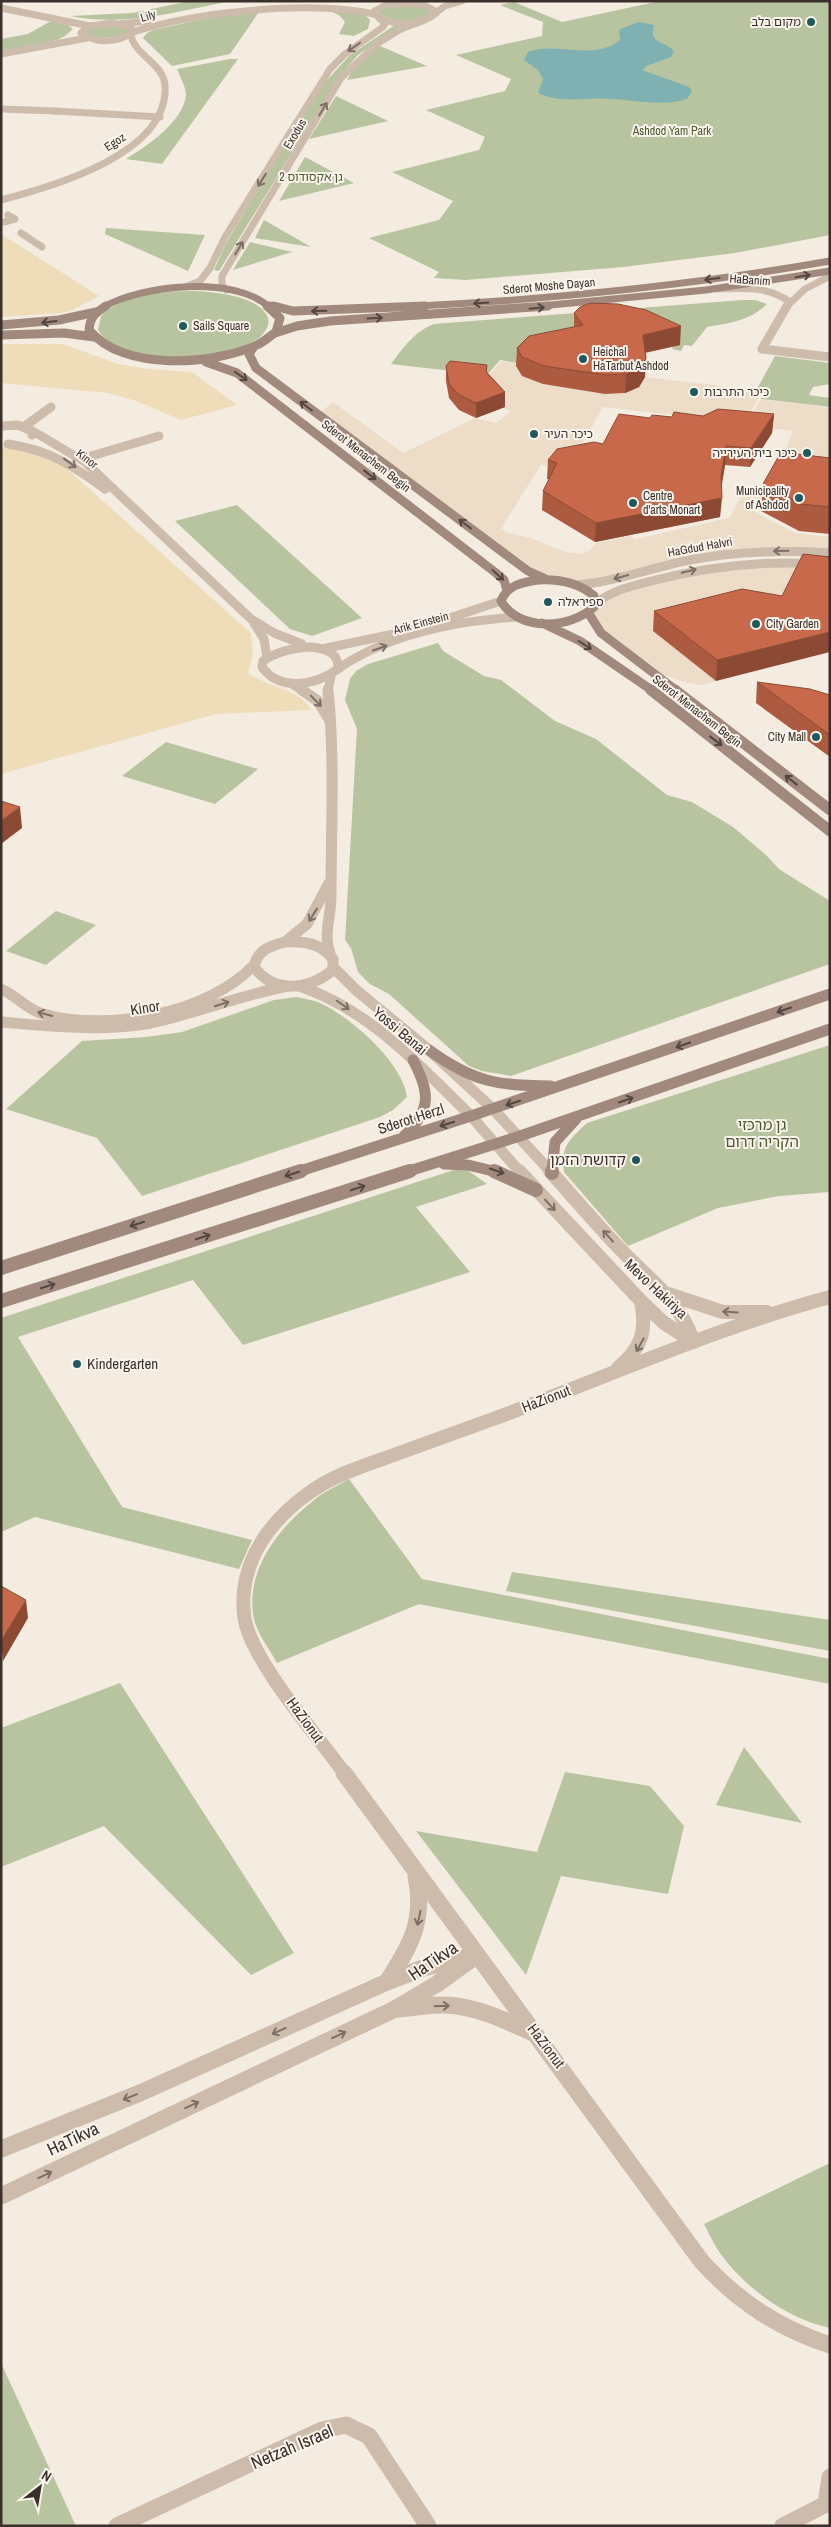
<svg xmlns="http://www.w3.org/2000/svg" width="831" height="2527" font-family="'Archivo Narrow','Noto Sans Hebrew',sans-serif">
<rect width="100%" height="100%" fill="#f4ebe1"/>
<path fill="#b8c4a0" d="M190,1H230C176,12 125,27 70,16L132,13Z
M660,1H830V235L735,253L623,267L466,280L434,278L439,272L369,238L439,220L453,201L392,172L479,150L485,137L426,110L505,91L511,79L456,55L542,36L543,22L500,5L514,2L562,22Z
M416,5L431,12C419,25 393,21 379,14L381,9Z
M263,6L230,54L172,66L143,38L147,33L153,30Z
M327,9L364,14L370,20L368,29L354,36L339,34L345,22L340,16Z
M51,21L68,25L73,29L65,36L57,40L1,52V39L28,34Z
M102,25L128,29L130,31L119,37H91L85,31Z
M395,25H401L358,55L338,78L219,271L214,270L226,243L319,89L350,55Z
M380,46L427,66L347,80L356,64Z
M230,59H238L162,164L126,159C146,147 184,121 186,95C186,87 180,77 177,69Z
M336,96L388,121L309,139Z
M305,157L354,183L279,201Z
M264,220L311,247L255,238Z
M106,228L205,235L188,271L105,234Z
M250,242L292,252L233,270Z
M196,291C215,292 260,296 268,318C270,326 265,333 259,338C226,362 121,369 98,330L101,316C125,293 164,291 196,291Z
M742,300H755L767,304C750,321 730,323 707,327L692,346L684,345L681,351L672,349L676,342L571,330L517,363L500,360L487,375L391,364C403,348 415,331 434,324Z
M775,356L830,363V384L813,387L809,395L830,398V407L761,399L765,390L757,389Z
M237,505L362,618L312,636L290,629L175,521Z
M438,643L443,651L484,676L501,680L555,721L596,739L667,795L692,802L733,827L766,855L779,869L830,901V964L511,1076L482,1071L469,1066L389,994L370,984L358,972L351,948L345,940L357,729L345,700L350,679L356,671L368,664Z
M166,742L258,769L215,804L122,776Z
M56,911L96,925L46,965L6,951Z
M297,997C305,999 313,1000 320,1003C351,1017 403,1063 407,1097L393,1110L380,1117L142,1196L97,1138L6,1109L82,1041L146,1037L182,1032L274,1000Z
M830,1045V1192L779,1196L718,1208L628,1246L564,1172C560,1147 569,1140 587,1123Z
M463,1167L487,1184L416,1207L470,1272L243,1345L193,1280L18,1337L122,1507L252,1540L239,1569L35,1517L1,1532V1318Z
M349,1479L422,1579L830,1659V1684L419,1604L277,1663C270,1650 257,1633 254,1619C244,1572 278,1528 313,1501C323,1492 337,1486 349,1479Z
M512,1572L830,1620V1651L506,1591Z
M120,1683L294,1953L251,1975L104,1826L1,1867V1728Z
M744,1747L802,1823L716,1805Z
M565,1772L650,1786L684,1826L668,1894L561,1876L526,1975L416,1831L537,1852Z
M830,2163V2328C789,2319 748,2290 723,2257C715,2247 710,2235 704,2224Z
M1,2363L76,2526H1Z"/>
<path fill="#efdcb8" d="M1,234L99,296L72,310L61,313L1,317Z
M1,344H63L118,364L148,369L192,372L237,405L181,420L136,401L108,393L1,383Z
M1,447L18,449L58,461L251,633L253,654L248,673C269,688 297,688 312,710L216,714L1,774Z"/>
<path fill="#ecdcc8" d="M501,361L519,364L543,384L605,394L625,393L639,387L645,377L762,391L745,423L603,407L574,457L556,467L541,465L501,528L508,533L531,538L565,552L581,554L589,551L597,543L630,536L636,539L729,518L743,493L762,496L755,512L795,533L830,537V553L754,552L588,584L528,571L321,417L322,411L333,402L403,453L475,418L496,423L511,411L502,408L506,406L500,402L486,379Z
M761,399L830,408V482L775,476L793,431L746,425Z
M804,563L801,573L716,681L702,685L688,683L652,671L601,633L589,614L598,601L697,569Z"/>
<path fill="#7fb0b2" d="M638,22L654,25C649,45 664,40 674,51L671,57L646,66L642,70L689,87L692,91L687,99C662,107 637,100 610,99C586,97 560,104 538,93L543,79L538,70L524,60L528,52C557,41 593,62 620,40L619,30Z"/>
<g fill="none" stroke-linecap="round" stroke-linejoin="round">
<path stroke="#cdbbac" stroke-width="7" d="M1,109L55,111
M4,222L15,219L8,215
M21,233L42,247"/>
<path stroke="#cdbbac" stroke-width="7" d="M1,8L90,26
M1,54L87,38
M55,111L160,117
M718,289C744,288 768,286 790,302
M786,307L805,289L830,276"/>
<path stroke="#cdbbac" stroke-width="9" d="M787,306L762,349L830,357
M1,426L18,425L32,431V435
M25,426L51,407
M31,430L85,462L251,619L274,633L302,644
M8,444C49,450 72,465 105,489
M81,459L159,436
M254,623L264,639L267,657
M311,647C326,649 339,652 338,669C316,685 280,692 262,667L263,661C278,651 293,648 311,647Z
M322,649L413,630L501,601
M338,669C388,634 457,621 517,617
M292,684L303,691
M328,691L331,676"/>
<path stroke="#cdbbac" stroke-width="11" d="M302,690L318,701L330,721
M328,690C335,759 331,828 331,897C331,916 323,935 330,953
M285,942C304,941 321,943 333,959V970C309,990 274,994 254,967C257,950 270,946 285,942Z
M285,942L307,924L329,883
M333,967L356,990L429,1050L493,1109
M299,986C369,1009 420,1066 471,1116
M1,989C16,995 27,1010 43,1014C107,1032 208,1014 254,965
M1,1022C50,1026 101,1032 151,1023C197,1013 241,995 288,986"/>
<path stroke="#cdbbac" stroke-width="17" d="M826,2504L830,2477
M117,2526L322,2430L346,2425L369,2436L428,2526
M783,2526L826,2504"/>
<path stroke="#cdbbac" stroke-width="7" d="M405,3L424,5L437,12C424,26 386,28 373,12L386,5Z
M437,12L445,6L462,1
M112,23L131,27L133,32C118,43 96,44 81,33L90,26Z
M119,24L148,21
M133,32C196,12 309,0 374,14
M1,200C53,186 170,154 165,85C163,63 134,55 131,35
M185,287L200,281L210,268L225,237L330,69L345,54L383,27L385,23L379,18
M226,290L222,285V276L341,78L378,43L401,29L425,20"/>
<path stroke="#cdbbac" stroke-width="9" d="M576,585C614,582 648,569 685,561C732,551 781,550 830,553
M595,605C609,591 629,587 647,582C708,566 767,559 830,565"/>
<path stroke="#cdbbac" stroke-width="11" d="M493,1109L551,1172
M471,1116L520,1172"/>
<path stroke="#cdbbac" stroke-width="14" d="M519,1171L641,1301L664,1323L694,1342
M550,1171C574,1198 597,1225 622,1251C653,1283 677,1297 694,1342
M668,1294L723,1312H767
M618,1368C642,1348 647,1331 641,1301
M345,1774C317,1735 259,1670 246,1625C243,1614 243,1601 244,1590C249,1550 275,1518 306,1495C331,1476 362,1466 391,1456C425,1444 459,1431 493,1419C605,1378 715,1328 830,1297"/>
<path stroke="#cdbbac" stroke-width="17" d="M344,1773L702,2262C739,2302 778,2328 830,2345
M387,1982C411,1945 425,1921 416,1876
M398,2009C414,2008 429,2004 445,2005C477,2006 507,2021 535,2034
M1,2149L140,2093L387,1982L423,1968L472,1956
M1,2196L393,2010L437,1984L477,1955"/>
<path stroke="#a18a7d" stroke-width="7" d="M269,305L279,307
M104,307C142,285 234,275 269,307
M401,307C545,300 688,286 830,261
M530,307L706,290L830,271"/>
<path stroke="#a18a7d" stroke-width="9" d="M106,306C95,313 90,317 89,330C124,372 212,365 257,345C264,342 270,336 276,332L280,318L267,306
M274,306L293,311L425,306
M1,325L59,320L96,312
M275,333L297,326L330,321L548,306
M1,335L64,333L94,337
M253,348L249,354L256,368L528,571L548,580
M206,362L237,373L496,573L504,580L507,590
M538,580C559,579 578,582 594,596V607C570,629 519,632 501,601C507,585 523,582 538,580Z
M589,614L601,633L677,691
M542,623L580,641L653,691"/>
<path stroke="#a18a7d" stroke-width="11" d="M651,690L830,831
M675,690L830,810
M429,1050C473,1082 498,1086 551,1086
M404,1136C432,1110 430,1092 413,1060
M444,1164L468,1165L497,1172
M297,1172L471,1116L830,994
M406,1172L520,1136L830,1029
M552,1172L555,1142L576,1119"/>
<path stroke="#a18a7d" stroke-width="14" d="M494,1171L536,1190
M552,1173V1171
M1,1268L301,1171
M1,1301L410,1171"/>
</g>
<path fill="#ac5a40" d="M574,313L680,345L645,353L646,358L645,377L639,387L625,393L605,394L543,384L522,376L516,366L517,348L574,327Z
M487,365V372L505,392V407L476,418L459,410L449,398L446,381V366Z
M774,414L772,433L750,467L725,465L721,487L720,517L595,542L542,510L543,491L549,479H547L548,460L603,444L650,418L703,416Z
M830,458V534L799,531L761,511L763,484Z
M782,596L716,681L653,631L654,611Z
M757,682L830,695V757L756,703Z"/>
<path fill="#8c4a34" d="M681,326L680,345L642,353L643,335Z
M646,358L645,377L639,387L625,393L626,374Z
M505,392V407L476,418V403Z
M774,414L772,433L750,467L751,448Z
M726,446L725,465L720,496L721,477Z
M722,498L720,517L595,542L596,523Z
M830,632V652L716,681L717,660Z
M20,807L22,828L1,844V821Z
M26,1600L28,1618L3,1661L1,1641Z"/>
<path fill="#c8694b" stroke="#8c4a34" d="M590,303L618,304L646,310L681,326L643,335L646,358L640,369L626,374L606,375L544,366L522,357L517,348L529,336L583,325L574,313L580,307Z
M450,361L487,365L486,372L505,392L476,403L459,395L449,384L446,366Z
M718,409L774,414L751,448L726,446L721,477L722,498L596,523L543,491L557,463L548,460L557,449L594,442L603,444L619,414L650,418L652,415L672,417L674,412L703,416Z
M781,452L830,458V507L801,504L763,484Z
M803,554L830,557V632L717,660L654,611L742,589L782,596Z
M757,682L810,689L830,695V735Z
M1,801L20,807L1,821Z
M1,1586L26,1600L1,1641Z"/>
<defs><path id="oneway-shaft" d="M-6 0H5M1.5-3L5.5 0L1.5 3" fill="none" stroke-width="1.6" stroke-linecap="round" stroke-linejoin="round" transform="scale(1.25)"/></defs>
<g stroke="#7d6f65">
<use href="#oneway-shaft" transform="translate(354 47) rotate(145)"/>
<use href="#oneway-shaft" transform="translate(323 109) rotate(-59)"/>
<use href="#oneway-shaft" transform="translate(262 180) rotate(122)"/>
<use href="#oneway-shaft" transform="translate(239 248) rotate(-59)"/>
<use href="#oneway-shaft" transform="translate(70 463) rotate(36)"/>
<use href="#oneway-shaft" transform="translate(781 551) rotate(179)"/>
<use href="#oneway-shaft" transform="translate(689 571) rotate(-14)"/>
<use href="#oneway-shaft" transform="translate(621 577) rotate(164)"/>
<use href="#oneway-shaft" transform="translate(380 648) rotate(-19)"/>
<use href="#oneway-shaft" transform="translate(316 701) rotate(46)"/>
<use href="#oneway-shaft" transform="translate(313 915) rotate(122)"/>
<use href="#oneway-shaft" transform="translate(222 1004) rotate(-18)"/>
<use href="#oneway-shaft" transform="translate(343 1005) rotate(35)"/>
<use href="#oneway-shaft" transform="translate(45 1014) rotate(-165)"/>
<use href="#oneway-shaft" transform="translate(550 1205) rotate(47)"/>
<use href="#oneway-shaft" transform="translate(608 1236) rotate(-132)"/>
<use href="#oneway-shaft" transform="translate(730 1312) rotate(-176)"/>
<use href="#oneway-shaft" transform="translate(640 1345) rotate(119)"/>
<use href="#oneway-shaft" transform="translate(419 1918) rotate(102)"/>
<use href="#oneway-shaft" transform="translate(442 2006) rotate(-2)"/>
<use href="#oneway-shaft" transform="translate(279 2031) rotate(156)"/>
<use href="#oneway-shaft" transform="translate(339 2035) rotate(-25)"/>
<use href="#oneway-shaft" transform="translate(130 2097) rotate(158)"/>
<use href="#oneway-shaft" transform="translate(192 2105) rotate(-25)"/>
<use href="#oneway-shaft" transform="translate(45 2175) rotate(-25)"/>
</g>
<g stroke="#544640">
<use href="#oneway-shaft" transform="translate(803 276) rotate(-10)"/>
<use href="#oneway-shaft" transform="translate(712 279) rotate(173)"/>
<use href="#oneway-shaft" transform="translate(481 303) rotate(176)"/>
<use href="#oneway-shaft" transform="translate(537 308) rotate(-5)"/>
<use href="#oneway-shaft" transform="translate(319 311) rotate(179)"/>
<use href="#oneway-shaft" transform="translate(375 318) rotate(-3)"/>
<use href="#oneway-shaft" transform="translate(49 322) rotate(173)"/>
<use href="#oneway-shaft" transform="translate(241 376) rotate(35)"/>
<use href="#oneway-shaft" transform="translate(306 406) rotate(-143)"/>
<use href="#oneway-shaft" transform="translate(370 475) rotate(38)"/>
<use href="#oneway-shaft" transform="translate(465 524) rotate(-143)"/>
<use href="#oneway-shaft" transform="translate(498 575) rotate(42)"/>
<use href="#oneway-shaft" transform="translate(585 645) rotate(32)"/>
<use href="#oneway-shaft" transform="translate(716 741) rotate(38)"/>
<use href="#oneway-shaft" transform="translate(791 780) rotate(-142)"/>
<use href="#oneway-shaft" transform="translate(784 1010) rotate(161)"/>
<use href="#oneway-shaft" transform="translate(683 1045) rotate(161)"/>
<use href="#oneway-shaft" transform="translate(626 1100) rotate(-19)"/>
<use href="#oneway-shaft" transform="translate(513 1103) rotate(162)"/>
<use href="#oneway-shaft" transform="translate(447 1124) rotate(162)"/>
<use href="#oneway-shaft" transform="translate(497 1171) rotate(19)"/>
<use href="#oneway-shaft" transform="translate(292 1174) rotate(162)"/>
<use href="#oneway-shaft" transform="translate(358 1188) rotate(-18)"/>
<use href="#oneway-shaft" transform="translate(137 1224) rotate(162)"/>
<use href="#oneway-shaft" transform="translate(203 1237) rotate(-18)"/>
<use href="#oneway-shaft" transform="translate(48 1286) rotate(-18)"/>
</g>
<g fill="#1f5a5e" stroke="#fbf5ee" stroke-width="2">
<circle cx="811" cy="22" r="5"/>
<circle cx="183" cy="326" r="5"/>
<circle cx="583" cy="359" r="5"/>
<circle cx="694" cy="392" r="5"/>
<circle cx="534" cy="434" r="5"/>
<circle cx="807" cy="453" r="5"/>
<circle cx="799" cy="498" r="5"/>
<circle cx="633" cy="503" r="5"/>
<circle cx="548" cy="602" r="5"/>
<circle cx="756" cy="624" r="5"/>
<circle cx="816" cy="737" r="5"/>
<circle cx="636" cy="1160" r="5"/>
<circle cx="77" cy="1364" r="5"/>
</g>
<g text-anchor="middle" stroke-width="4" stroke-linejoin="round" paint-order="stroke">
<g font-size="12" fill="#3b302b" stroke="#fbf5ee">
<text transform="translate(148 16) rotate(-16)" y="4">Lily</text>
<text transform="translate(295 134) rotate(-59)" y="4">Exodus</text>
<text transform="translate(115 142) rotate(-33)" y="4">Egoz</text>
<text transform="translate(750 280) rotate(4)" y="4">HaBanim</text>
<text transform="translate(549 286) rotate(-5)" y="4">Sderot Moshe Dayan</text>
<text transform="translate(366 456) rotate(38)" y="4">Sderot Menachem Begin</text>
<text transform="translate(87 459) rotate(37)" y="4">Kinor</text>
<text transform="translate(700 547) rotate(-10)" y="4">HaGdud HaIvri</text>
<text transform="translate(421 623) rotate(-15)" y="4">Arik Einstein</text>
<text transform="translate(697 711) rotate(38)" y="4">Sderot Menachem Begin</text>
</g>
<g font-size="12" fill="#3b302b" stroke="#fbf5ee" text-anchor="start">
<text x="801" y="26" text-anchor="end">מקום בלב</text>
<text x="193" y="330">Sails Square</text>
<text x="593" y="356">Heichal<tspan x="593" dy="14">HaTarbut Ashdod</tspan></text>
<text x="704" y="396">כיכר התרבות</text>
<text x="544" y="438">כיכר העיר</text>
<text x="797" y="457" text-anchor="end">כיכר בית העירייה</text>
<text x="789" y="495" text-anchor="end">Municipality<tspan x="789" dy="14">of Ashdod</tspan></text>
<text x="643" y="500">Centre<tspan x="643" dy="14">d'arts Monart</tspan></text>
<text x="558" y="606">ספיראלה</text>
<text x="766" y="628">City Garden</text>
<text x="806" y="741" text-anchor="end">City Mall</text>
</g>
<g font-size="12" fill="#4a5a2e" stroke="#fbf5ee">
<text x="672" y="135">Ashdod Yam Park</text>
<text x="311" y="181">גן אקסודוס 2</text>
</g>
<g font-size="15" fill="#3b302b" stroke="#fbf5ee">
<text transform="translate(145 1008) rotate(-9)" y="5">Kinor</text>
<text transform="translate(400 1031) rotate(40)" y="5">Yossi Banai</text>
<text transform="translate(411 1119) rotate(-18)" y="5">Sderot Herzl</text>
<text transform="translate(656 1289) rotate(43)" y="5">Mevo Hakiriya</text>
<text transform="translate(546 1399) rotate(-21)" y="5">HaZionut</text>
<text transform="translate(305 1720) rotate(54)" y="5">HaZionut</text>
<text transform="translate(546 2046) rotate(53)" y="5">HaZionut</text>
</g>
<g font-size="15" fill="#4a5a2e" stroke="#fbf5ee">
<text x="762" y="1130">גן מרכזי<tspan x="762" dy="17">הקריה דרום</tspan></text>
</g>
<g font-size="15" fill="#3b302b" stroke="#fbf5ee" text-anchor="end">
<text x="626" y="1165">קדושת הזמן</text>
<text x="87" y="1369" text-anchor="start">Kindergarten</text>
</g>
<g font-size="18" fill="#3b302b" stroke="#fbf5ee">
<text transform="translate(433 1961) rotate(-34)" y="6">HaTikva</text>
<text transform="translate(73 2139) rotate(-25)" y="6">HaTikva</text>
<text transform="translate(292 2447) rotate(-23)" y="6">Netzah Israel</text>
</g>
</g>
<rect width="831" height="2527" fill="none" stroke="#3b302b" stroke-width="5"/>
<g transform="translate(40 2487) rotate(31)" stroke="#fbf5ee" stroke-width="4" paint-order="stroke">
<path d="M0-4L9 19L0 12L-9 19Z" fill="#3b302b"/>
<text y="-8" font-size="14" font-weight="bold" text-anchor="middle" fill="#3b302b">N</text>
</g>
</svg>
